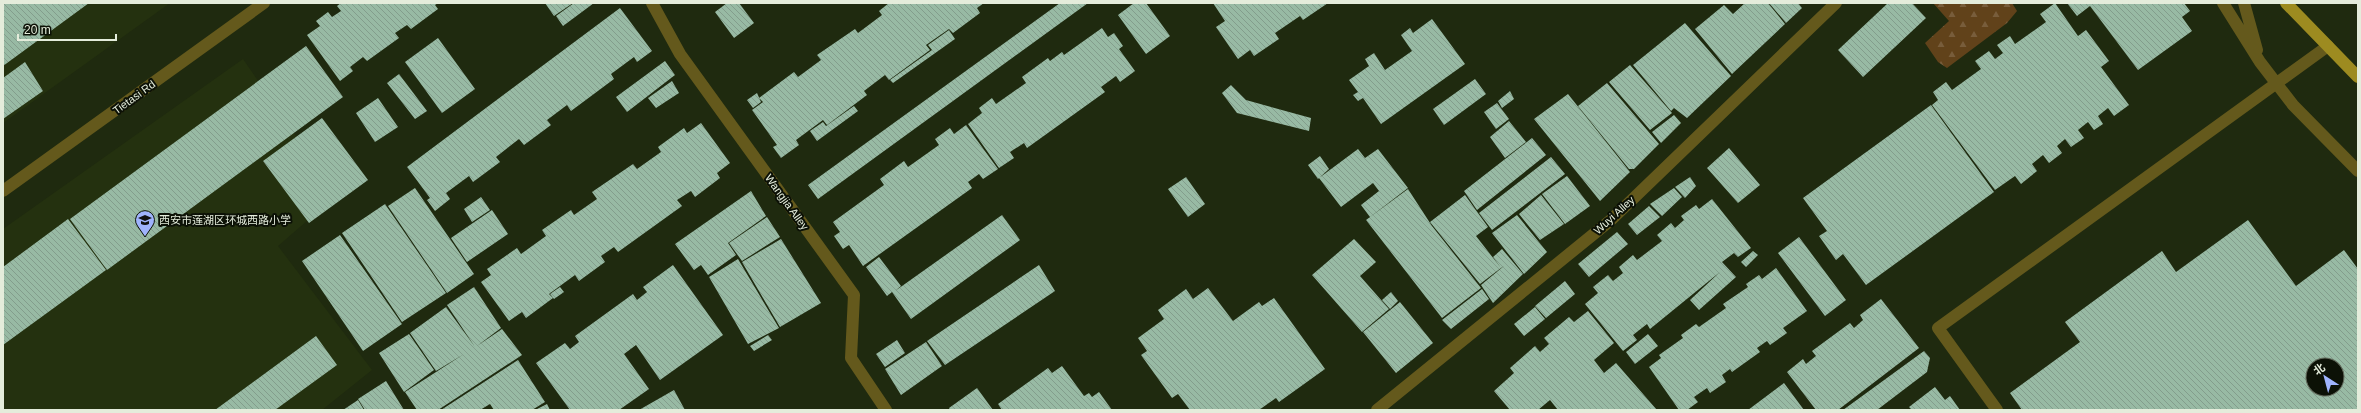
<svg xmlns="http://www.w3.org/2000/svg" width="2361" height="413" font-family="Arial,'Noto Sans SC',sans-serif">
<defs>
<pattern id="forest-firs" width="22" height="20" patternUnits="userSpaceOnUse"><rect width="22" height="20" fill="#61421a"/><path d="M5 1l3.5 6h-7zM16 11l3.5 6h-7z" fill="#785d3b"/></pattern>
<pattern id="building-back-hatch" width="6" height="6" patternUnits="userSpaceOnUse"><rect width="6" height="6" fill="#98baa4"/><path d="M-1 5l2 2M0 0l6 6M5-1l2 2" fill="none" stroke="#839d8c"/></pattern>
</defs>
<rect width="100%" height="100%" fill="#1f2a0f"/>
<path fill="#24310f" d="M3,3H170L3,123Z
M243,59L337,195L278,246L372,370L322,410H3V229Z"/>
<path fill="url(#forest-firs)" d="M1933,3H2012L2017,11L2007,23L1947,68L1938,62L1925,43L1949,21Z"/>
<path fill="url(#building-back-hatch)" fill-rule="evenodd" d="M3,3H89L3,66Z
M341,3H438L435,5L438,9L411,29L407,25L395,33L399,38L367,61L363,57L350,67L353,71L340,81L307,35L320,26L316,21L328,12L332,17L341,11L337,6Z
M545,3H573L554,16Z
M574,3H594L563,26L556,16Z
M727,3H739L754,23L734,38L715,12Z
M889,3H984L977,8L980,13L953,33L949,29L926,45L930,50L889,80L885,75L864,91L867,95L827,125L823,120L796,140L799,145L781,158L773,147L777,145L752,110L763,102L759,98L794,72L798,77L821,60L817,55L855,29L858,33L882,15L879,11Z
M1060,3H1088L818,199L808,185Z
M1134,3H1146L1170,36L1146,54L1118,15Z
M1213,3H1328L1303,20L1300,16L1275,33L1279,39L1254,56L1250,50L1238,59L1216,27L1225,21Z
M1745,3H1768L1785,24L1732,74L1695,29L1724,5L1733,14Z
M1769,3H1798L1802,8L1786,23Z
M1888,3H1912L1926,18L1863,77L1838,50Z
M2055,3L2078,36L2086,30L2109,61L2101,67L2129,105L2114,116L2108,108L2098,116L2103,124L2094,130L2088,122L2078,130L2084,138L2071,147L2065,139L2057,146L2062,153L2049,163L2043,155L2032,164L2037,171L2021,184L2015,176L1995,190L1932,105L1938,100L1933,92L1946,82L1952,90L1981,69L1975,61L1989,51L1995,59L2003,53L1997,45L2010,36L2015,44L2046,22L2040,14Z
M2067,3H2184L2190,11L2182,17L2192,31L2138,70L2090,6L2077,16Z
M620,8L652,51L637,62L634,57L611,74L614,79L571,111L567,105L547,120L551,125L524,145L519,139L496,157L500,162L473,182L469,176L446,193L450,199L435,211L427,200L430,198L407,167Z
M1432,19L1465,64L1381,124L1363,98L1358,101L1353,95L1358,92L1349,80L1369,66L1365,59L1374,53L1385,70L1412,51L1401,35L1410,28L1413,33Z
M1685,23L1731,76L1687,118L1674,108L1671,111L1633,65Z
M1102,28L1108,37L1114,33L1123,46L1119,49L1135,71L1120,82L1116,76L1101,87L1105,92L1027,148L1024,143L1010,152L1014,158L999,168L968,124L982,113L979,108L992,98L996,104L1026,83L1022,77L1048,58L1050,61L1062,52L1064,55Z
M949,30L955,39L893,83L890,80L932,50L928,45Z
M438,38L475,89L442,113L405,62Z
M306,46L343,97L107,270L70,219Z
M665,61L675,75L627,112L616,97Z
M25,62L43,91L3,119V78Z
M1630,65L1672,113L1650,130L1609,82Z
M399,74L427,111L415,119L387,83Z
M1475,79L1486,94L1444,125L1433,109Z
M672,81L679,93L656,108L648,98Z
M1607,83L1659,144L1634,169H1629L1578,106Z
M1231,85L1246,100L1311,118L1309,131L1237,113L1222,93Z
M1510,91L1514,99L1502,108L1498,101Z
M757,93L761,102L753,108L747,100Z
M1568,94L1630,172L1600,201L1534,119Z
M378,98L398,127L375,142L356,113Z
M1497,103L1509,119L1496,129L1484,112Z
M1931,105L1994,192L1866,285L1843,254L1836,260L1819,236L1827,231L1803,198Z
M854,106L858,111L817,141L810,131L823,122L826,126Z
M1674,115L1681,123L1661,143L1652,132Z
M322,118L368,180L309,223L263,161Z
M1509,121L1526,142L1505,158L1490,137Z
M701,123L730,163L717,173L720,178L695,197L691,191L677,200L682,206L618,252L614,247L601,256L605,262L579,281L575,275L549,294L553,298L526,318L522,312L509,321L481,282L491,275L487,269L517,248L521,254L546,236L542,230L571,210L574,215L597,199L592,192L633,164L637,169L661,152L658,147L684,128L687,133Z
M966,125L998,169L983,179L979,174L968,182L972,188L863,266L849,245L843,249L834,236L840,232L833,222L884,185L880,179L904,161L908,167L939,145L935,139L950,128L954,134Z
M1532,138L1546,155L1477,210L1464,191Z
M1729,148L1760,185L1738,203L1707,168Z
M1358,149L1365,158L1378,149L1408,188L1370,217L1361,205L1379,191L1373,183L1341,207L1319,178Z
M1320,156L1329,169L1318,179L1308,165Z
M1551,157L1565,174L1492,230L1479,213Z
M1567,176L1590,206L1565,224L1542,194Z
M1186,177L1205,204L1188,217L1168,189Z
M1690,177L1696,186L1685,198L1675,187Z
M415,188L474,274L447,293L388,206Z
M1674,188L1682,197L1662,216L1650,204Z
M1408,189L1432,226L1481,288L1442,318L1366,220Z
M751,191L766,216L728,243L736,255L708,275L701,265L694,270L675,244Z
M1465,195L1488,227L1476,236L1501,268L1480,284L1430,222Z
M1541,195L1564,224L1540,240L1519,214Z
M481,197L490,210L472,222L464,209Z
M1712,199L1751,248L1738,257L1734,253L1722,262L1736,277L1699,310L1690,300L1720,272L1650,329L1647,324L1633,335L1637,340L1623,351L1585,304L1598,293L1593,287L1608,275L1613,281L1623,273L1619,267L1633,255L1637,260L1662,241L1657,235L1671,223L1675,228L1684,220L1681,216L1696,205L1699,209Z
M385,204L446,293L402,322L342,233Z
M1649,206L1660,217L1637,235L1628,224Z
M492,210L508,234L467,262L451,238Z
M1002,215L1020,240L911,319L892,292L887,296L866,267L879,257L901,286L895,291Z
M1517,215L1547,252L1524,274L1492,233Z
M767,217L780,237L742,261L729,243Z
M68,219L106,270L3,345V267Z
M2248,220L2296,286L2344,250L2358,269V410H2022L2010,393L2080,342L2065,322L2162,251L2176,272ZM2313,365H2337V389H2313Z
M1617,232L1628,244L1589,277L1578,264Z
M340,235L402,324L363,351L302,261Z
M1799,237L1846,300L1825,316L1778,253Z
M781,239L821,303L780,327L742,262Z
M1354,239L1376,262L1360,276L1389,309L1362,332L1312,275Z
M1502,249L1523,274L1493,303L1481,285L1504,266L1501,268L1493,257Z
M1753,251L1758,255L1746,267L1741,262Z
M738,259L779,328L748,344L709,277Z
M673,265L723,335L660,380L636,345L624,354L649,389L619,410H570L536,363L565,343L570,349L579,342L575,336L633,294L637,300L647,292L643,287Z
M1039,265L1055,291L945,365L927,341Z
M1776,268L1807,311L1783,328L1787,333L1770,345L1767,341L1757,348L1760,352L1732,372L1730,369L1722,375L1726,382L1710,393L1707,388L1694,397L1698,402L1687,410H1679L1649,367L1661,358L1659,355L1683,338L1681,335L1696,324L1699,327L1726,308L1723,304L1748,287L1746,284L1759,275L1762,279Z
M1565,281L1575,294L1546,318L1535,306Z
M474,287L501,328L477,346L502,329L522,355L438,410H417L405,392L464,354L436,371L410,333L446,307L475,347L447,305Z
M560,287L564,292L554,299L550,294Z
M1208,288L1233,321L1259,302L1262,306L1274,298L1325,369L1279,402L1276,398L1259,410H1190L1178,394L1172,398L1141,355L1147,351L1138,338L1164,319L1158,310L1186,289L1193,299Z
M1482,289L1489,299L1451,329L1442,320Z
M1391,292L1398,301L1390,309L1382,300Z
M1881,299L1919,348L1838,410H1816L1787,372L1803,359L1806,364L1816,356L1812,351L1850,323L1854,328L1863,320L1860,315Z
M1400,302L1433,343L1396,373L1363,332Z
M1535,307L1545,319L1524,336L1514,324Z
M1588,311L1614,343L1594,360L1604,373L1616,363L1657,410H1558L1550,400L1538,410H1510L1494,391L1514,373L1510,368L1535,346L1540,352L1549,344L1544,338L1569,317L1574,322Z
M409,334L434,370L404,392L379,353Z
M1648,334L1658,346L1635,364L1626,352Z
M768,335L772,340L754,351L750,346Z
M316,336L337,365L275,410H215Z
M897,340L905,353L885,367L876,354Z
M926,342L942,366L901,395L885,369Z
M1924,351L1930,358L1927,372L1877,410H1843Z
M518,360L545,402L532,410H494L490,404L480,410H441Z
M1062,366L1084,396L1089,393L1092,397L1099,392L1112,410H1002L998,404L1048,368L1052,373Z
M386,381L404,410H365L358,399Z
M1784,383L1804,410H1748Z
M1935,387L1945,400L1950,396L1960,410H1912L1909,407Z
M977,388L993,410H950L949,408Z
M674,390L685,410H639Z
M358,400L364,410H343Z
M547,404L550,410H535Z"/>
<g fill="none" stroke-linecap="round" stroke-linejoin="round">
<path stroke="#64591c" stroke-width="12" d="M652,3L680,54L854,295L851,358L886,410
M2223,3L2260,62L2293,105L2358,171
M2244,3L2257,50
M3,191L264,3
M1377,410L1611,220L1836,3
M1997,410L1938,328L2328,46"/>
<path stroke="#9d8b20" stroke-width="12" d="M2286,3L2358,77"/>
</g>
<defs>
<symbol id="school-pin" viewBox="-11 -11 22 30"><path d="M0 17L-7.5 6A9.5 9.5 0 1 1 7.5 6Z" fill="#9fb3fd" stroke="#0c1106"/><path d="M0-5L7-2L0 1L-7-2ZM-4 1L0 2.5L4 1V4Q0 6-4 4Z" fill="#111"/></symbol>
</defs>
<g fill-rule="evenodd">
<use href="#school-pin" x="134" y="209" width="22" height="30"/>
</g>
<g text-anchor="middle" stroke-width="4" stroke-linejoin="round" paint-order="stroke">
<g font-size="11" fill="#e4ecdb" stroke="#0c1106">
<text transform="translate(134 97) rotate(-36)" y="4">Tietasi Rd</text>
<text transform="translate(787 202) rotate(54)" y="4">Wangjia Alley</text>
<text transform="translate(1614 215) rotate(-42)" y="4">Wuyi Alley</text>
</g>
<g font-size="11" fill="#e4ecdb" stroke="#0c1106" text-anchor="start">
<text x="159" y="224">西安市莲湖区环城西路小学</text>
</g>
</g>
<rect width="2361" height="413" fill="none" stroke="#e4ecdb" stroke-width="8"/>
<g transform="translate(2325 377) rotate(324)"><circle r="19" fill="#0c1106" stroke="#62695b"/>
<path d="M0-3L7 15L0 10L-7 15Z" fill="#9fb3fd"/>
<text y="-6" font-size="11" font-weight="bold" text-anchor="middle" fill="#e4ecdb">北</text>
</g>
<path d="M18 34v6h98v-6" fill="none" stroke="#e4ecdb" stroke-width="2"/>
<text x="24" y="34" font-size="12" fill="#e4ecdb" stroke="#0c1106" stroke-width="3" paint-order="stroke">20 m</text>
</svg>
